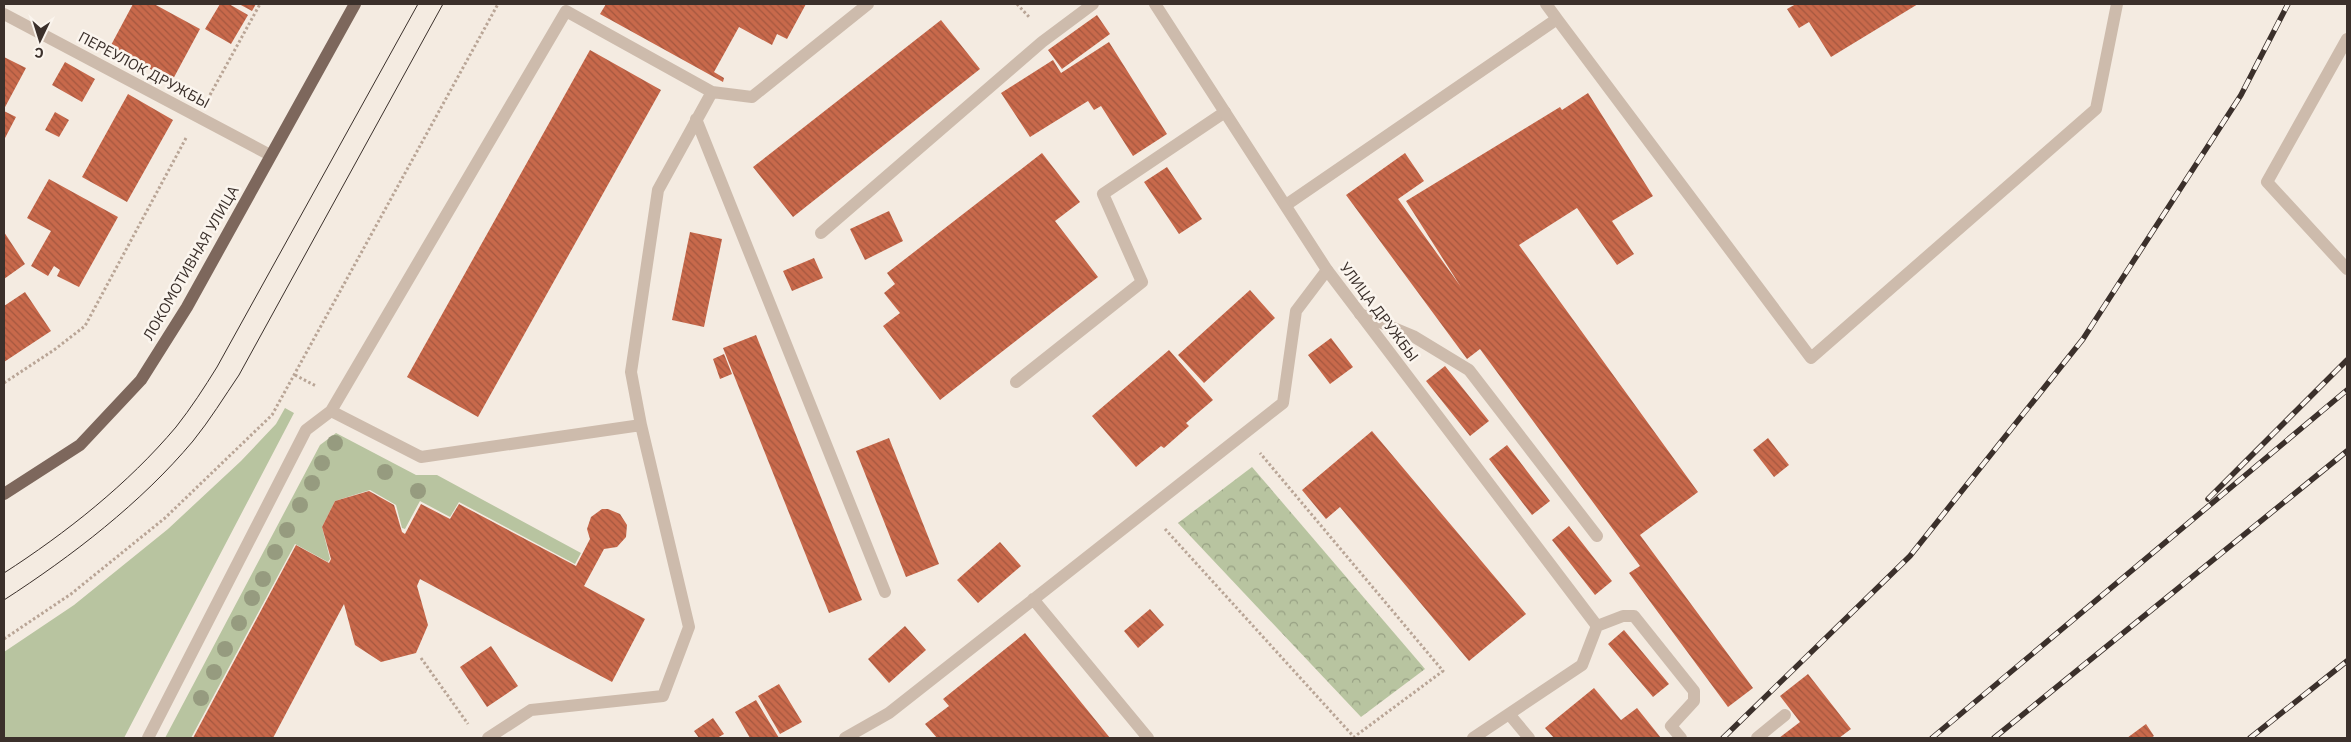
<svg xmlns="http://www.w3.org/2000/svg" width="2351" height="742" font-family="'IBM Plex Sans',sans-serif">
<defs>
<pattern id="forest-crowns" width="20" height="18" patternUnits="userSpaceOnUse" patternTransform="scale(1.25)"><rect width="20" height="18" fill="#b8c4a0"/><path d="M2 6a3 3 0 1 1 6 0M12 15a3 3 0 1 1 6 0" fill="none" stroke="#97a083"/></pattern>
<pattern id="building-back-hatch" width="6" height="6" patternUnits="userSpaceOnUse" patternTransform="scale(1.25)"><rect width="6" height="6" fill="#c8694b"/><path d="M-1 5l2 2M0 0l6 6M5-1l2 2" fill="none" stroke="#a4573f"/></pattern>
</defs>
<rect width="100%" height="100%" fill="#f4ebe1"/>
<path fill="#b8c4a0" d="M285,408L294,413L124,738H4V652L74,605L168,529L241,461L276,424Z
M336,433L416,475H437L581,553L575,564L459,502L450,517L420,501L405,529L402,528L396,505L370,490L335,501L322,527L330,559L328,562L295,544L191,738H165L320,445Z"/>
<path fill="url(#forest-crowns)" d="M1252,467L1425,669L1361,717L1178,523Z"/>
<path fill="url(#building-back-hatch)" d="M133,4H154L200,29L172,81L110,47Z
M220,4H229L248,15L231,44L205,29Z
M239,4H256L252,11Z
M606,4H806L787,39L777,34L772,45L739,27L714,72L724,78L723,82L600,14Z
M1796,4H1918L1831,57L1809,22L1799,28L1787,9Z
M1097,15L1110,34L1062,69L1048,50Z
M941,20L980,69L793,217L753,167Z
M1109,42L1167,134L1133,156L1101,106L1094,110L1088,101L1030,137L1001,93L1053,60L1061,73Z
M590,50L661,90L478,417L407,377Z
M4,57L26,68L4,109Z
M65,62L95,79L82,102L52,85Z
M1588,93L1653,196L1612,221L1634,254L1617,265L1577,208L1519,245L1698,492L1640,535L1753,688L1728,707L1629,573L1640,566L1480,349L1467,359L1346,195L1405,153L1424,181L1398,199L1461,287L1406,201L1560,107L1562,110Z
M128,94L173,120L127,202L82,177Z
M4,111L16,117L4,140Z
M55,112L69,120L59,137L45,130Z
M1042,153L1080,202L1055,221L1098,277L940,400L883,326L900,313L884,293L895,284L887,273Z
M1167,167L1202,219L1179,234L1144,182Z
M49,179L118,217L79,287L57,276L60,270L54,266L48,276L31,266L51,231L27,218Z
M889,211L903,241L865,260L850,229Z
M4,232L25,264L4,279Z
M690,232L722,239L704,327L672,320Z
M814,258L823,278L792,291L783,271Z
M1250,290L1275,318L1204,383L1178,355Z
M25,292L51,331L4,362V306Z
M756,335L862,600L829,613L723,348Z
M1331,338L1353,367L1330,384L1308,355Z
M1169,350L1213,400L1186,423L1189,426L1164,448L1161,446L1136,467L1092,416Z
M724,354L732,374L720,379L713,359Z
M1445,366L1489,421L1470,436L1426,381Z
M1372,431L1526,614L1469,661L1340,507L1326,519L1302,490Z
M889,438L939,564L906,577L856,451Z
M1768,438L1789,465L1774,477L1753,450Z
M1507,445L1550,501L1532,515L1489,459Z
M369,491L394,505L402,532L405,534L421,504L450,519L459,504L576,566L590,539L587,529L591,517L602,509H608L620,514L627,525L626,537L617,547L604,549L584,586L645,619L612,682L420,579L417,586L428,625L416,653L381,662L355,645L344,604L273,738H193L296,545L329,563L331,559L322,527L335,501Z
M1569,526L1612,581L1595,595L1552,540Z
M1000,542L1021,566L978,603L957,580Z
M1150,609L1164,625L1138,648L1124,631Z
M905,626L926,650L889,683L868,659Z
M1624,630L1669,684L1653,697L1608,644Z
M1025,633L1110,738H937L925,724L949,706L943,699Z
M491,646L518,686L487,707L460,667Z
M1808,674L1851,729L1839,738H1779L1800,722L1780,696Z
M779,684L802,722L780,734L758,696Z
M1594,688L1621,720L1637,708L1661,738H1554L1545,728Z
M756,700L779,738H750L735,712Z
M713,718L724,734L717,738H699L694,731Z
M2146,724L2154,736L2151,738H2127Z"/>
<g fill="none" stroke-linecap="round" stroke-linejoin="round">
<path stroke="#b9a596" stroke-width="3" stroke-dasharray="2.5 2.5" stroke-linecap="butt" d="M1017,4L1030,18
M210,95L260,4
M295,375L316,386
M4,383L54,350L85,326L186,138
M1165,529L1354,737L1443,671L1260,453
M4,639L71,594L165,518L272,415L498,4
M421,658L468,724"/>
<path stroke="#cdbbac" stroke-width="12" d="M1546,4L1557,19
M2347,39L2267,182L2347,269
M696,119L885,592
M1286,205L1557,19L1811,358L2096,109L2117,4
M821,233L1042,42L1093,4
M1360,314L1413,336L1469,370L1597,536
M1016,382L1142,282L1103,194L1225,112
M331,411L421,457L641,425L689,627L663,696L531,710L488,738
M641,425L631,372L658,190L712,92
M1033,599L1148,738
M1509,714L1529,738
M148,738L306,430L331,411L566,11L712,92L752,97L868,4
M845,738L889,713L1283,403L1296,311L1327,270
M1473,738L1582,665L1597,626L1623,616H1634L1694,691V701L1671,726L1681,738
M1757,738L1785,715"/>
<path stroke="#cdbbac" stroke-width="12" d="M1155,4L1327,270L1597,626
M4,14L270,155"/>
<path stroke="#7d675c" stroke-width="12" d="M4,494L80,445L141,380L187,307L355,4"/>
<path stroke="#3b302b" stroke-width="1" d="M4,573C66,533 128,484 176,427C191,408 204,388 217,367L418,4
M4,600C72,556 141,503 193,441C210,420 224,397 239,375L443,4"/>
<defs>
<path id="rail" d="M2208,499L2347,360
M1723,738L1910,556L2083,339L2241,95L2288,4
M1932,738L2347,390
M1994,738L2347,451
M2250,738L2347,661"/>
</defs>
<use href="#rail" stroke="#3b302b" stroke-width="5.5"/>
<use href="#rail" stroke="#fbf5ee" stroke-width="4" stroke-dasharray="11" stroke-linecap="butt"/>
</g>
<g fill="#969b7f">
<circle cx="335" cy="443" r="8"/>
<circle cx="322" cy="463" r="8"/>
<circle cx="385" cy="472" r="8"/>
<circle cx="312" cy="483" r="8"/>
<circle cx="418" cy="491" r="8"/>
<circle cx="300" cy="505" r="8"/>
<circle cx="287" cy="530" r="8"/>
<circle cx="275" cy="552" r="8"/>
<circle cx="263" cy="579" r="8"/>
<circle cx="252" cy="598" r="8"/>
<circle cx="239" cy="623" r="8"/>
<circle cx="225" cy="649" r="8"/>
<circle cx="214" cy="672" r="8"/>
<circle cx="201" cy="698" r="8"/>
</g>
<g text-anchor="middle" stroke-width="5" stroke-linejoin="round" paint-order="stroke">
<g font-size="15" fill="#3b302b" stroke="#fbf5ee">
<text transform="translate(144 70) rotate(28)" y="5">ПЕРЕУЛОК ДРУЖБЫ</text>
<text transform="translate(191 263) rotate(-60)" y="5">ЛОКОМОТИВНАЯ УЛИЦА</text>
<text transform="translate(1379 312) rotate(53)" y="5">УЛИЦА ДРУЖБЫ</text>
</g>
</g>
<rect width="2351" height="742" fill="none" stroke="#3b302b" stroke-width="10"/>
<g transform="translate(40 40) rotate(184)" stroke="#fbf5ee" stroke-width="4" paint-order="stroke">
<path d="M0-4L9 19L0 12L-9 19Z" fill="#3b302b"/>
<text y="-8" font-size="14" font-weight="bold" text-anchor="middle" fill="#3b302b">С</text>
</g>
</svg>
